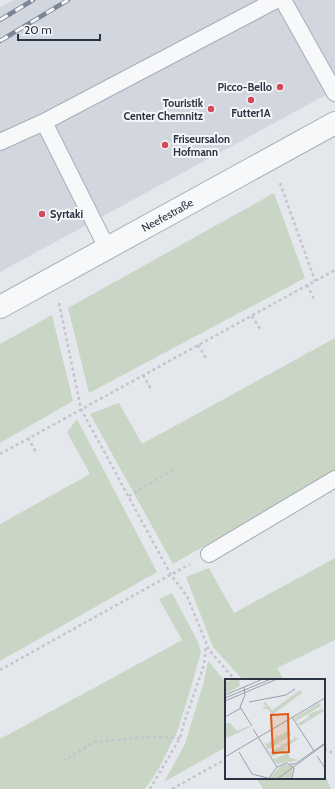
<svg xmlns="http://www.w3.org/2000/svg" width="335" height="789" font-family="Cabin,sans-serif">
<rect width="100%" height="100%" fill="#e4e7ec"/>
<path fill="#d2d6de" d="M14,0H335V90L0,272V7Z"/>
<path fill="#c9d6c5" d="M274,193L305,278L89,393L68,308Z
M52,315L73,401L0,443V344Z
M335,338V471L173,564L90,414L119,403L142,444Z
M77,419L157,572L0,661V524L90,474L67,432Z
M335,558V640L277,668L284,680H243L213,647L186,577L209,568L234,613Z
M172,593L197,640L201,652L190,691L177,732L158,770L145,789H0V739L182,640L159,599Z
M208,661L226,682V747L164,782L185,744L203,685Z
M324,772L331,789H263L256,778H324Z"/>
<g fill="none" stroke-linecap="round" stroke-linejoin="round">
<defs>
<path id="lane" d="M283,0L335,93
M0,142L44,122
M107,248L44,122L276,0
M209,554L335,479"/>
<g id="street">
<path id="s1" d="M0,307L335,123"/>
</g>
</defs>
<use href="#lane" stroke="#a9aeb7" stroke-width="18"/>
<use href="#street" stroke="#a9aeb7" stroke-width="24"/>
<path stroke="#c2c5cb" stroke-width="2.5" stroke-dasharray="3 3" stroke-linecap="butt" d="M280,183L315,281
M307,285L314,299
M59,303L81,409L171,575L187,596L209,650L235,680
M252,316L260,329
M198,345L206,358
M143,375L151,389
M28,438L36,452
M0,454L335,270
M129,496L174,469
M0,670L190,564
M324,749L335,754
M63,761L94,742L147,737L180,738
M150,789L180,738L184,723L204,665L206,646
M172,789L226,759"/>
<use href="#lane" stroke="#f7f8fa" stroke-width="16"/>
<use href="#street" stroke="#f7f8fa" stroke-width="22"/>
<defs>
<path id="rail" d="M0,20L33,0
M0,41L68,0"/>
</defs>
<use href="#rail" stroke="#7d8696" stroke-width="4.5"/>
<use href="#rail" stroke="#f4f6f9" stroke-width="3" stroke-dasharray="9" stroke-linecap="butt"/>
</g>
<g fill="#d1495b" stroke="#f4f6f9" stroke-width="1.5">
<circle cx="280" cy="87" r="4"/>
<circle cx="251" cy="100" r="4"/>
<circle cx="211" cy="109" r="4"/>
<circle cx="165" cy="145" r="4"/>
<circle cx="42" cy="214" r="4"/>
</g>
<g text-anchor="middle" stroke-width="4" stroke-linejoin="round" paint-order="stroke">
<g font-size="11" font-weight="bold" fill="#2b3445" stroke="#f4f6f9" text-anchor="end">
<text x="272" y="91">Picco-Bello</text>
<text x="203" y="107">Touristik<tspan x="203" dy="13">Center Chemnitz</tspan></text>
<text x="251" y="117" text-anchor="middle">Futter1A</text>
<text x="173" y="143" text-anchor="start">Friseursalon<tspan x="173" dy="13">Hofmann</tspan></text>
<text x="50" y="218" text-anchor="start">Syrtaki</text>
</g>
<g font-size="11" fill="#2b3445" stroke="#f4f6f9">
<text dy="4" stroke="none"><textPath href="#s1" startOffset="191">Neefestraße</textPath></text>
</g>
</g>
<g transform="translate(225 679)">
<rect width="100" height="100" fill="#e4e7ec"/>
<path d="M7,0H14L15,7L0,15V3ZM75,11L77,14L47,36L43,30H39L37,27L42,29L38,24L40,23L47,31ZM94,24L96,27L71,42L69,39ZM96,28L99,32L75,47L72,42L74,44L84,38V35L97,30ZM0,44H5L12,52L24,47L25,48L0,60ZM64,48L66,56L56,63L51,56L54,57L65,51ZM51,56L55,63L43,71L39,63L41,65L51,59ZM68,56L73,60L61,68L65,79L74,81L52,85L48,80L61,75L62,71L56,63L59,65L70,59ZM56,64L61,71L47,78L43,71L46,73L56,67ZM58,85L68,87L67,100H43Z" fill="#c9d6c5"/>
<path fill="none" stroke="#9a9fa9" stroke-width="1" d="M19,8L20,16L15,28L27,47M0,16L38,0M0,19L46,0M0,22L52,0M24,23L61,16L70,10M0,38L16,29M67,38L89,72M28,50L52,88M14,73L27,95L43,99M92,77L100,89M0,78L100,19M65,85H70L100,64M43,100L52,88L62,84L69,89L67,100M52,100L100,65"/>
<path fill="#df570f" fill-opacity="0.15" stroke="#df570f" stroke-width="2" d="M63,35L64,73L48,74L46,36Z"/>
<rect width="100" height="100" fill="none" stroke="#2b3445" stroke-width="2"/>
</g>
<path d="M18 34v6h82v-6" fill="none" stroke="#2b3445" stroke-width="2"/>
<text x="24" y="34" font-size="12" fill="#2b3445" stroke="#f4f6f9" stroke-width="3" paint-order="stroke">20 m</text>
</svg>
